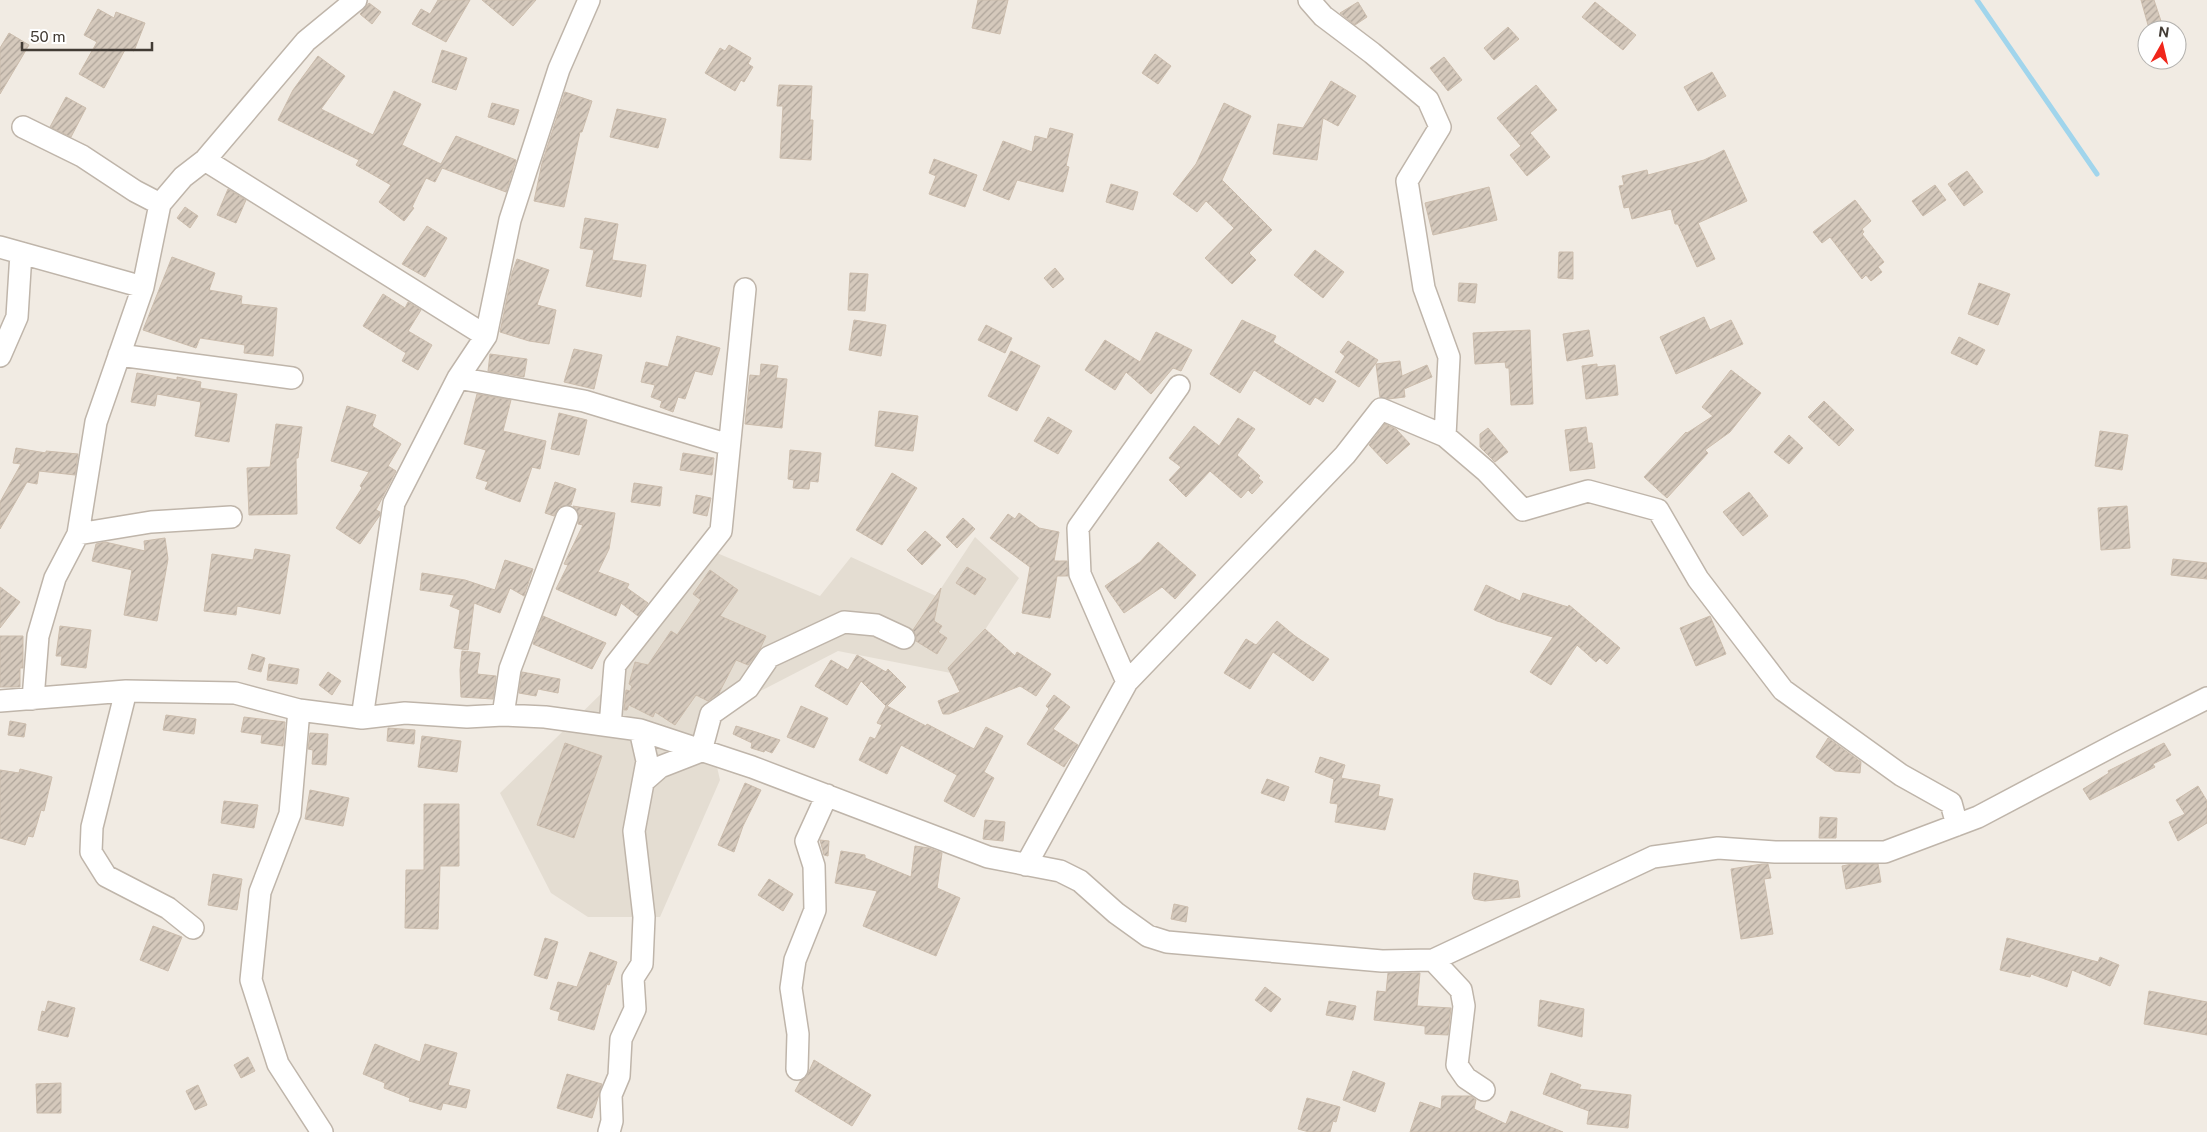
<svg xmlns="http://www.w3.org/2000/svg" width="2207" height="1132" font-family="'Public Sans',sans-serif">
<defs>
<pattern id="building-hatch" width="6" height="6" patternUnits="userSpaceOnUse" patternTransform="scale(1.25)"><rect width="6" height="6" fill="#d5c9bc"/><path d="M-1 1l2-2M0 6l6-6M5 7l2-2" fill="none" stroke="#aea49a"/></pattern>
</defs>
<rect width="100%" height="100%" fill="#f1ebe3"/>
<path fill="#e4ddd2" d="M975,537L1019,578L956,674L838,651L706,719L720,780L660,917H588L551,893L500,793L611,684L705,548L820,596L851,557L936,596Z"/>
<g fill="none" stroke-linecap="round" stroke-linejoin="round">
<path stroke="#a1d5ec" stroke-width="5" d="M1977,0L2097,174"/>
</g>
<path fill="url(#building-hatch)" stroke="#ccbdad" d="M438,0H470L446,42L412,24L421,9L430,14Z
M482,0H536L513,26Z
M978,0H1008L1000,34L972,28Z
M2141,0H2154L2161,21L2148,25Z
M1358,2L1367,17L1355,25L1340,13Z
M1595,2L1636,35L1623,50L1582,17Z
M369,3L381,12L372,24L360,14Z
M98,9L114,18L116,12L145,23L134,51L126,48L104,88L79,74L97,42L84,35Z
M1508,27L1519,39L1494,60L1484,48Z
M9,33L29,45L0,94V48Z
M729,45L751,58L748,64L753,67L744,82L741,80L735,91L705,73L720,48L725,51Z
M442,50L467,58L456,90L432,82Z
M1155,54L1171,66L1158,84L1142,73Z
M318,56L345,76L321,109L373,135L394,91L421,104L402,145L441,164L456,136L516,160L506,192L442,168L435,182L426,178L412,207L414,208L404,221L379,202L391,185L356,165L359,160L278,120L293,90Z
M1444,57L1462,80L1448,91L1430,68Z
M1712,72L1726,96L1698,111L1684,87Z
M1331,81L1356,96L1338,126L1323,118L1317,160L1273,154L1278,124L1303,128Z
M779,85L812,86L810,120H813L811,160L780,158L783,106H777Z
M1536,85L1557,110L1530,133L1550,157L1527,176L1510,155L1521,146L1497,118Z
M565,92L592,101L582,132H580L564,207L534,201L542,163Z
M66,97L86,108L71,137L50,127Z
M492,103L519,110L514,125L488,117Z
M1224,103L1251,116L1222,180L1272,230L1249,253L1256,260L1232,284L1205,258L1234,228L1206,201L1197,212L1173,194L1196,164Z
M617,109L666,119L658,148L610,137Z
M1050,128L1073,134L1066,166L1069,167L1063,192L1017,180L1009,200L983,190L1003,141L1032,152L1035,136L1047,139Z
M1724,150L1747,201L1698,223L1715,259L1697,267L1678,224H1675L1671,209L1632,219L1629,207L1624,208L1619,186L1624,185L1622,176L1647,170L1648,175L1704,160Z
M934,159L977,175L965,207L929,194L936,176L929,173Z
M1967,171L1983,192L1964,206L1948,184Z
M1111,184L1138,192L1133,210L1106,202Z
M1935,185L1946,200L1923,216L1912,201Z
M1489,187L1497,220L1433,235L1425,203Z
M228,189L246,200L236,223L217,215Z
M1855,200L1871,221L1862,229L1864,232L1862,234L1884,262L1878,267L1882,272L1871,281L1866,275L1862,279L1830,237L1822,243L1813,232Z
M185,207L198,216L190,228L177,218Z
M585,218L618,224L612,260L646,265L641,297L586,286L594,250L580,248Z
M427,226L447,238L425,277L402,264Z
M1315,250L1344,272L1323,298L1294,275Z
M1559,252H1573V279L1558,278Z
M172,257L215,273L209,290L242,296L241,304L277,308L273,356L244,353L245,345L200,338L196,348L143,330Z
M517,259L549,270L537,305L556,310L549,344L529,341L500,332L512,273Z
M1055,268L1064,279L1053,288L1044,278Z
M850,273L868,274L865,311L848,310Z
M1459,283L1477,284L1475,303L1458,301Z
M1979,283L2010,294L1998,325L1968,314Z
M383,294L405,308L408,302L421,310L408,331L432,345L418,370L402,361L406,353L363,326Z
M1704,317L1710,330L1731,320L1743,344L1676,374L1660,337Z
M854,320L886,325L881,356L849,350Z
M1242,320L1276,336L1273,342L1336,381L1323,402L1315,397L1310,405L1254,370L1240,393L1210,374Z
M986,325L1012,338L1005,353L978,340Z
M1530,330L1533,404L1511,405L1509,368H1506L1505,362L1475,364L1473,333Z
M1589,330L1593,356L1567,361L1563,334Z
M1156,332L1192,350L1181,371L1173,368L1151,394L1126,372L1115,390L1085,370L1105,340L1140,362Z
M677,336L720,348L712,375L695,371L685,399L678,397L673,412L660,407L662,401L651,397L655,385L641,382L646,362L668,367Z
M1959,337L1985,350L1977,365L1951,353Z
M1348,341L1378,360L1359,387L1335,372L1345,356L1340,352Z
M574,349L602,355L594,389L564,382Z
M1011,351L1040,366L1017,411L988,396Z
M490,354L527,359L524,377L488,371Z
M1400,361L1402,376L1427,365L1432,377L1404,389L1405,397L1388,399L1380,397L1376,364Z
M761,364L778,366L776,378L787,379L782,428L745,424L750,375L760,376Z
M1597,364V367L1615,365L1618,395L1586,399L1582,366Z
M1731,370L1761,393L1730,432L1705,450L1708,453L1667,498L1644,477L1686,432L1687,433L1713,416L1702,407Z
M137,373L177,380V377L201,382L200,388L237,394L229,442L195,436L201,402L157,394L155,406L131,402Z
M477,394L511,400L503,431L546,441L540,469L532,467L520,502L485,489L488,482L476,478L486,450L464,444Z
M1824,401L1854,430L1839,446L1808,417Z
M347,406L376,415L372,426L401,444L388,466L396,471L376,510L380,512V515L360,544L336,528L362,488L360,486L369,472L331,461Z
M879,411L918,416L913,451L875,446Z
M559,413L587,420L579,455L551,449Z
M1048,417L1072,431L1058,454L1034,441Z
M1238,418L1255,429L1237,455L1260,476L1258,478L1263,482L1252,494L1248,490L1241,498L1210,471L1186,497L1169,480L1181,467L1169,458L1194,426L1219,446Z
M276,424L302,427L298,458H296L297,514L249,515L247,468L270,467Z
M1385,424L1396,429L1410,444L1387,464L1369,445Z
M1586,427L1588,443H1592L1595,468L1570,471L1565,430Z
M1488,428L1508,452L1495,462L1480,447V434Z
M2100,431L2128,435L2122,470L2095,466Z
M1789,435L1803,448L1789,464L1774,452Z
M16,448L46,453V451L78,454L75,475L39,471L37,484L27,482L0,529V502L21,464L13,463Z
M790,450L821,453L818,482L810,481L809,489L793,488L794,480L788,479Z
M683,453L714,458L712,475L680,470Z
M892,473L917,488L882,545L856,530Z
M555,482L576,489L571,505L559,507L554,516L545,513Z
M634,483L662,487L660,506L631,502Z
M1749,492L1768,516L1743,536L1723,512Z
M696,495L711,498L707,516L693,513Z
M573,506L615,513L609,549L598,572L629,584L627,588L648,603L638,616L621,603L616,616L556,589L568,565L564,564L583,525L578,524L579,514Z
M2127,506L2130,548L2101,550L2098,508Z
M1019,513L1039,528L1059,532L1054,561H1067L1068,576H1057L1050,618L1022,613L1030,567L990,538L1008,514L1015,519Z
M963,518L975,529L957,548L946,537Z
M925,531L941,545L922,565L907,550Z
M165,538L168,559L157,621L124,615L132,570L92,561L96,544L105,542L145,551L144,541Z
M1158,542L1196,575L1175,599L1162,587L1124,613L1105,586L1140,562Z
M255,549L290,555L280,614L237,606L236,615L204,611L212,554L253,560Z
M2173,559L2207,563V579L2171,575Z
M505,560L533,569L524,596L510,588L500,613L474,603L468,650L454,648L460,610L450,606L454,595L420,590L422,573L465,580L495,590Z
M967,567L986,579L975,595L956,583Z
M710,570L738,590L720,616L766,636L760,649L748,665L736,660L719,693L708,701L696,695L675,725L655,712L653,717L629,705L627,710H624L626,690L630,691L632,686L629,684L635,662L648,665L671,631L677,635L701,600L693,594Z
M1486,585L1520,601L1523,593L1568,607L1569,605L1620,648L1607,664L1600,658L1596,662L1577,645L1551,685L1530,672L1553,637L1497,621L1474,610Z
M0,587L20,602L0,628Z
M941,588L934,621L942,626L938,632L947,638L937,654L916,641V636L913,630Z
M543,616L606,643L592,669L533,644Z
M1710,616L1726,654L1696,666L1680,628Z
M1277,621L1295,636L1329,659L1313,681L1273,652L1250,689L1224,673L1246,639L1256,645Z
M60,626L91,630L86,668L61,665L62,656H56Z
M985,629L1015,656L1017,652L1051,674L1036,696L1020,686L949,714H943L938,701L960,692L948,668Z
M0,636H23V668H20V687H0Z
M462,651L480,653L477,674L496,676L493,699L461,697L460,670Z
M252,654L265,658L261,672L248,669Z
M857,655L886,672L888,669L906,687L887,706L926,726L927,724L974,749L986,727L1003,736L984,772L994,778L974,817L944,801L957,775L901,745L887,774L859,760L870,737L875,739L882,725L877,723L886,706L861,681L847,705L815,686L831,660L848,670Z
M269,664L299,669L297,684L267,680Z
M328,672L341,681L332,695L319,685Z
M522,672L560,679L558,693L538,689L536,696L519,693Z
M1054,695L1070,707L1053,729L1078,745L1064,767L1027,744L1049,709L1046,706Z
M801,706L828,718L814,748L787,737Z
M166,715L196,719L194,734L163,730Z
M244,717L285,722L283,746L261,743L262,735L241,732Z
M10,721L26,724L24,737L8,735Z
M736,726L756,732L780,740L772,753L765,750L764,752L751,748L752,743L733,734Z
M388,728L415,730L414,744L387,741Z
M310,733L328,734L326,765L312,764L313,750L308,749Z
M422,736L461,741L457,772L418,767Z
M1828,738L1861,762L1860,773L1835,771L1816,757Z
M565,743L602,756L574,838L537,825Z
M2164,743L2171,755L2153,764L2155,767L2090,800L2083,789L2109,773L2108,771Z
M1320,757L1345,765L1341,778L1380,785L1378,796L1393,799L1385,830L1335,822L1338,804L1330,803L1334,779L1315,772Z
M20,769L52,777L44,811L41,810L33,837L28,836L25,845L0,838V770L19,773Z
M1267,779L1289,787L1284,801L1261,793Z
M745,783L761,790L743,826L734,852L718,845Z
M2198,786L2207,801V823L2178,841L2169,822L2185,814L2176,800Z
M310,790L349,798L343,826L305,819Z
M224,801L258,805L254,828L221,823Z
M424,804H459V866H440L438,929L405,928L406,870H424Z
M1820,817L1837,818L1836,838H1819Z
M985,820L1005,822L1003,841L983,839Z
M820,840L829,841L828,856L824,855Z
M915,846L929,848L942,853L937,888L960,898L936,956L863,926L877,891L835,883L841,851L865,855V858L911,877Z
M1762,864H1768L1771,878L1764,879L1773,934L1741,939L1731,869Z
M1852,864H1878L1881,882L1846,889L1842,866Z
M1474,873L1518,881L1520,897L1485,901L1474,899L1472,893Z
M213,874L242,879L237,910L208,905Z
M769,879L793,894L783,911L758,895Z
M1174,904L1188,907L1186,922L1171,919Z
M153,926L182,937L168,971L140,960Z
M545,938L558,942L547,979L534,975Z
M2007,938L2098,962L2100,957L2119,965L2110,986L2072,970L2067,987L2031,974L2030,977L2000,970Z
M590,952L617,962L609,985L607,984L594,1030L558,1020L560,1012L550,1009L558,982L577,987Z
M1388,973H1420L1417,1006L1451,1008L1448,1035L1425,1034V1026L1374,1020L1377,991L1386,992Z
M1265,987L1281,999L1271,1012L1255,1000Z
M2149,991L2207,1002V1035L2144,1024Z
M1540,1000L1584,1009L1582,1037L1538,1026Z
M48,1001L75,1008L68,1037L38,1030L42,1011L45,1012Z
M1329,1001L1356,1006L1353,1020L1326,1015Z
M375,1044L420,1062L425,1044L457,1053L448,1085L470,1090L466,1108L443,1103L441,1110L409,1101L410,1098L384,1088L385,1083L363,1074Z
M248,1057L255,1071L241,1078L234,1065Z
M814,1060L871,1095L852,1126L795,1091L801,1080L807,1076Z
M1353,1071L1385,1083L1375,1112L1343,1100Z
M1551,1073L1581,1085L1579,1089L1631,1095L1628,1128L1587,1124L1589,1111L1543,1094Z
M567,1074L602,1084L592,1118L557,1108Z
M61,1083V1113H37L36,1084Z
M198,1085L207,1105L195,1110L186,1091Z
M1442,1096H1471L1476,1100L1474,1109L1506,1124L1511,1111L1563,1132H1410L1420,1102L1441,1109Z
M1307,1098L1340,1107L1336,1122L1333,1121L1330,1132H1309L1298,1129Z"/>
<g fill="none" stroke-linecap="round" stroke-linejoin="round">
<defs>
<path id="minor" d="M1309,0L1323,16L1372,53L1428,100L1440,127L1407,181L1424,288L1449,357L1445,436
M23,127L82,156L135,191L160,204
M205,160L486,336
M0,247L143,287
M119,355L292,378
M0,356L17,317L21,253
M458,378L584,401L729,445
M78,534L151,522L231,517
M1127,682L1080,574L1078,528L1179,386
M126,691L92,827L91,852L106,876L168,908L193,928
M33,699L38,636L55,578L78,534L96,422L143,287L160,204L183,177L205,160L306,41L356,0
M0,701L126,691L235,693L299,710L362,718L405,713L467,717L503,715L545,717L640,730L752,767L988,857L1060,871L1080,881L1116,913L1148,936L1167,942L1382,961L1433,960L1653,857L1718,848L1775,852H1885L1978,817L2120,742L2207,698
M299,710L290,814L260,892L251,980L278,1064L322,1132
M503,715L510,669L567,517
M362,718L394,503L458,378L486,336L510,220L559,69L589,0
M610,726L615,665L721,531L745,289
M644,781L660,767L701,751L711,714L748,688L769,657L844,622L876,625L904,638
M1026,865L1127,682L1345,455L1381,409L1445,436L1486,471L1523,510L1588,491L1658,510L1698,579L1783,690L1901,775L1951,803L1957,825
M1433,960L1461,990L1464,1006L1457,1065L1466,1078L1484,1090
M797,1069L798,1034L791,988L795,960L815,910L814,866L806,841L827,795
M609,1132L612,1121L611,1095L619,1076L621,1039L635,1009L633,978L642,964L644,917L634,831L647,761L640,730"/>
</defs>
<use href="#minor" stroke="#bfb5aa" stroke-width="24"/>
<use href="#minor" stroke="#fff" stroke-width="21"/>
</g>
<g transform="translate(2162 45) rotate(8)"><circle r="24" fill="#ffffff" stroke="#b3b1ae"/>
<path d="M0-4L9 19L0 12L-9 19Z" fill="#f0261b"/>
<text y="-8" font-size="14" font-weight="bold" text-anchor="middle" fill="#423b34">N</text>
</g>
<path d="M22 42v8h130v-8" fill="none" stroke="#423b34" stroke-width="2.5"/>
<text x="30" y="42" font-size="15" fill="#423b34" stroke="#ffffff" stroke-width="4" paint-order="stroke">50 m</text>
</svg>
